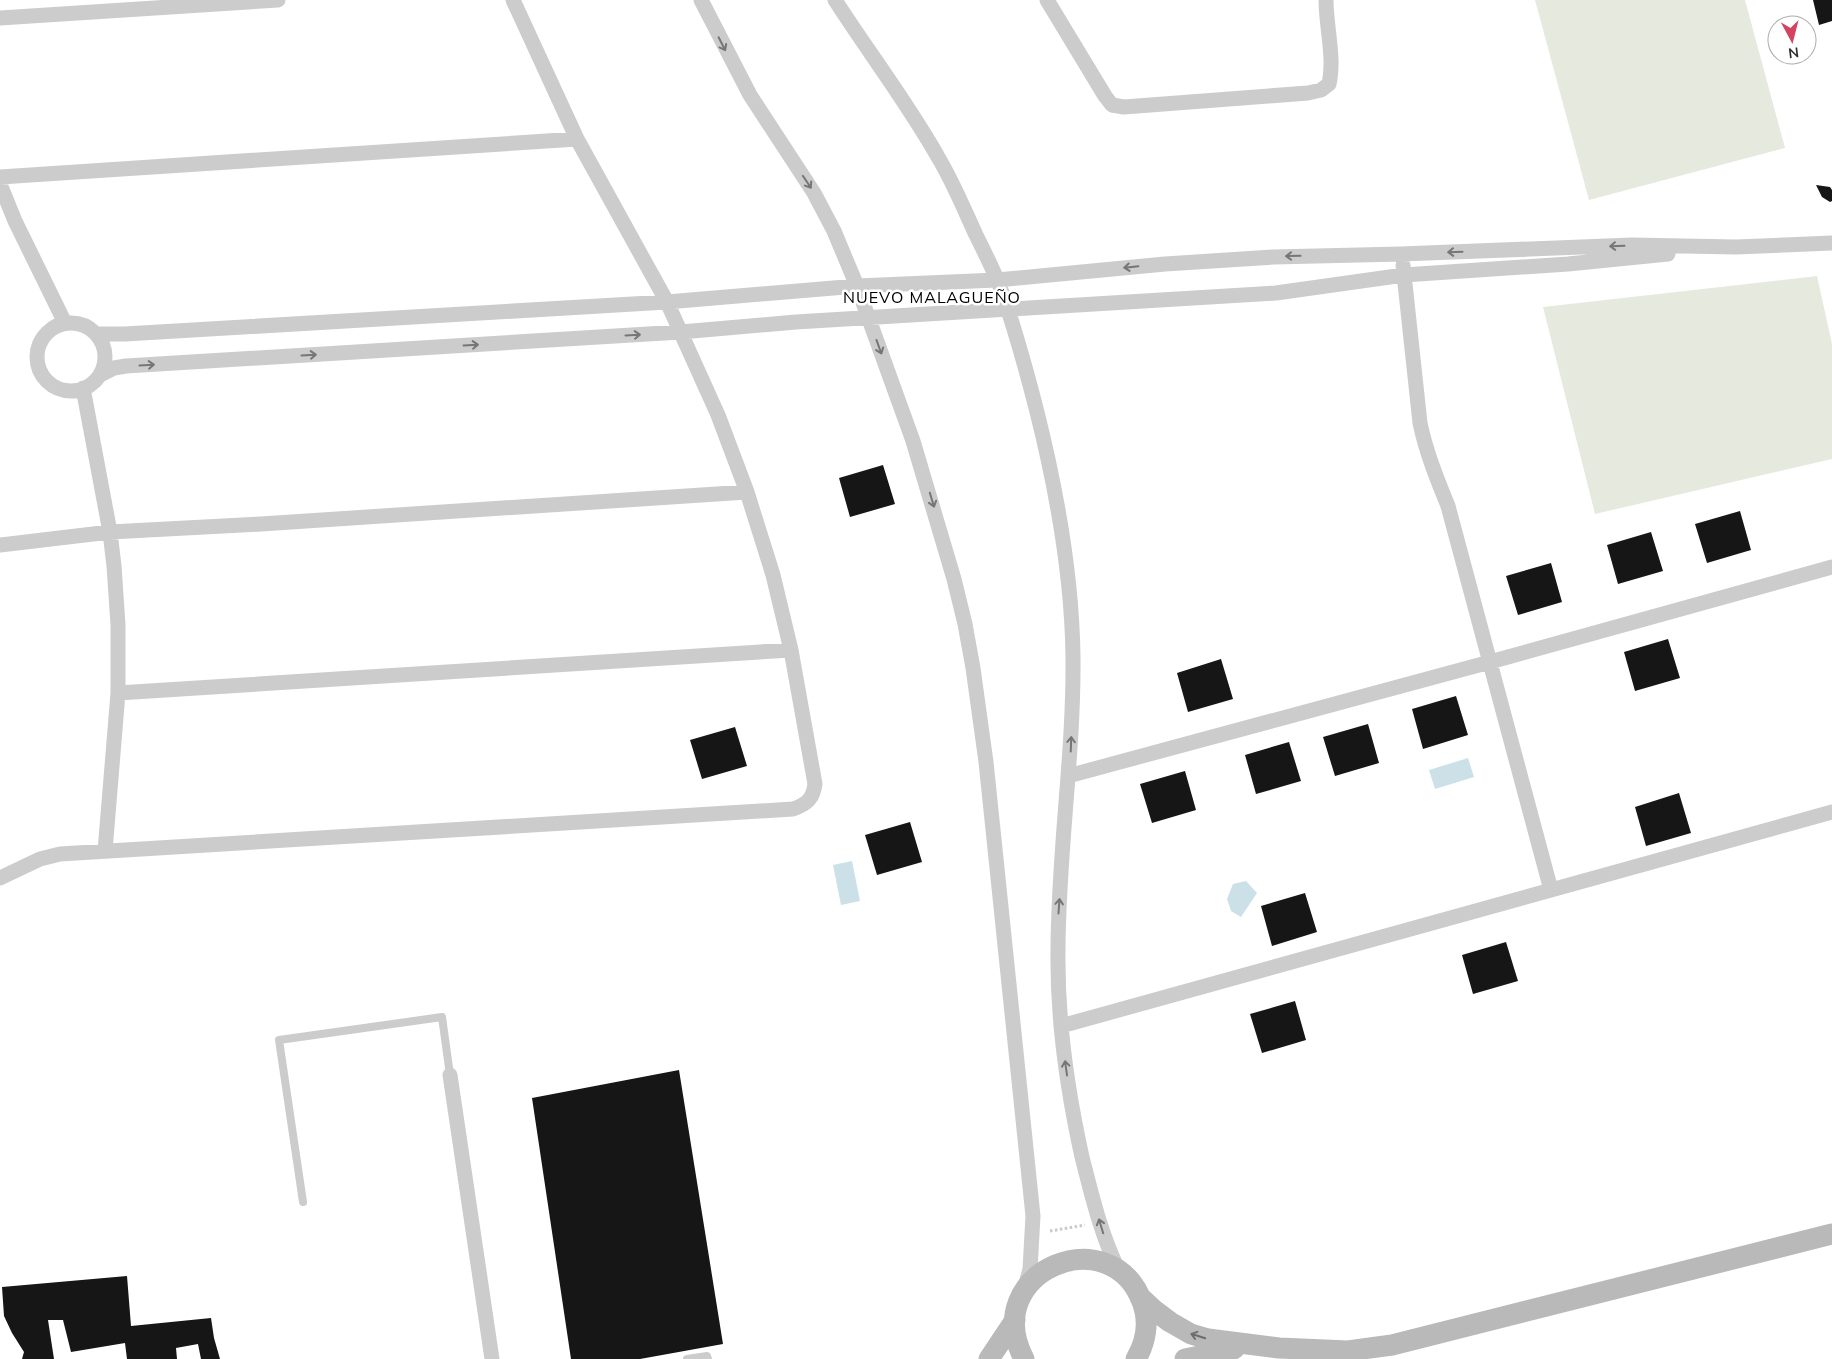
<svg xmlns="http://www.w3.org/2000/svg" width="1832" height="1359" font-family="Mulish,sans-serif">
<rect width="100%" height="100%" fill="#fff"/>
<path fill="#e6eade" d="M1535,0H1745L1785,148L1589,200Z
M1817,276L1832,344V459L1595,514L1543,307Z"/>
<path fill="#cce0e8" d="M1468,758L1474,777L1435,789L1429,770Z
M852,861L860,901L841,905L833,865Z
M1246,881L1257,893L1241,917L1231,911L1227,899L1233,884Z"/>
<path fill="#161616" d="M1813,0H1832V21L1819,25Z
M1816,185L1830,187L1832,190V201L1830,202L1822,197Z
M883,465L895,504L850,517L839,478Z
M1740,511L1751,550L1707,563L1695,524Z
M1651,532L1663,571L1618,584L1607,545Z
M1551,563L1562,602L1518,615L1506,576Z
M1668,639L1680,678L1635,691L1624,652Z
M1221,659L1233,699L1188,712L1177,673Z
M1456,696L1468,735L1423,749L1412,709Z
M1368,724L1379,763L1335,776L1323,737Z
M735,727L747,766L702,779L690,740Z
M1289,742L1301,781L1256,794L1245,755Z
M1185,771L1196,810L1152,823L1140,784Z
M1679,793L1691,833L1646,846L1635,807Z
M910,822L922,862L877,875L865,835Z
M1305,893L1317,932L1272,946L1261,906Z
M1506,942L1518,981L1473,994L1462,955Z
M1295,1001L1306,1040L1262,1053L1250,1014Z
M679,1070L723,1344L640,1359H571L532,1098Z
M127,1276L131,1326L211,1318L214,1338L220,1359H201L198,1344L176,1348L177,1359H127L125,1343L71,1352L63,1320H48L54,1359H22L24,1352L12,1333L4,1316L2,1287Z"/>
<g fill="none" stroke-linecap="round" stroke-linejoin="round">
<path stroke="#c9c9c9" stroke-width="3" stroke-dasharray="2.5 2.5" stroke-linecap="butt" d="M1050,1231L1085,1225"/>
<path stroke="#ccc" stroke-width="8" d="M303,1202L279,1040L442,1017L450,1075
M687,1359L707,1356L708,1359"/>
<path stroke="#ccc" stroke-width="15" d="M701,0L750,95L814,193L834,231L857,286L913,441L954,579L965,624L973,668L986,762L1033,1216L1030,1269L1025,1288
M835,0C869,53 907,102 938,157C953,182 964,209 976,235C984,251 992,267 999,284C1014,325 1026,369 1037,412C1057,492 1072,574 1073,657C1074,755 1058,853 1058,951C1057,1021 1067,1089 1082,1157C1092,1196 1101,1235 1119,1271
M1047,0L1105,96L1112,105L1124,107L1308,93L1321,90L1329,84C1335,58 1326,27 1326,0
M0,18L278,0
M0,177L577,139
M0,184L15,221L65,323
M1403,265L1420,423C1426,452 1437,479 1448,506L1551,890
M37 357a34 34 0 1 1 68 0a34 34 0 1 1-68 0Z
M96,334H125L667,302L857,286L997,280L1165,264L1274,257L1401,254L1632,245L1736,247L1832,243
M100,375L114,368L126,366L681,332L796,322L1276,293L1404,275L1568,264L1668,254
M83,388L110,532L114,566L118,625V693L105,851
M0,545L110,532L261,524L747,492
M118,693L791,650
M1068,776L1490,662L1832,567
M0,878L40,859L60,854L793,809C807,804 813,799 815,784L791,650L773,575L747,492L718,415L667,302L577,139L513,0
M1061,1026L1832,812
M450,1075L492,1359"/>
<path stroke="#b9b9b9" stroke-width="21" d="M1140,1297L1154,1310L1170,1322L1191,1334L1208,1339L1279,1348L1348,1351L1392,1345L1832,1234
M989,1359L1015,1320
M1024,1359C978,1271 1112,1216 1143,1304C1149,1322 1146,1342 1136,1359
M1185,1359L1234,1349"/>
</g>
<defs><path id="oneway-shaft" d="M-6 0H5M1.5-3L5.5 0L1.5 3" fill="none" stroke-width="1.6" stroke-linecap="round" stroke-linejoin="round" transform="scale(1.25)"/></defs>
<g stroke="#767676">
<use href="#oneway-shaft" transform="translate(722 44) rotate(63)"/>
<use href="#oneway-shaft" transform="translate(807 182) rotate(56)"/>
<use href="#oneway-shaft" transform="translate(1617 246) rotate(178)"/>
<use href="#oneway-shaft" transform="translate(1455 252) rotate(178)"/>
<use href="#oneway-shaft" transform="translate(1293 256) rotate(179)"/>
<use href="#oneway-shaft" transform="translate(1131 267) rotate(174)"/>
<use href="#oneway-shaft" transform="translate(633 335) rotate(-3)"/>
<use href="#oneway-shaft" transform="translate(471 345) rotate(-3)"/>
<use href="#oneway-shaft" transform="translate(879 347) rotate(70)"/>
<use href="#oneway-shaft" transform="translate(309 355) rotate(-3)"/>
<use href="#oneway-shaft" transform="translate(147 365) rotate(-3)"/>
<use href="#oneway-shaft" transform="translate(932 500) rotate(73)"/>
<use href="#oneway-shaft" transform="translate(1071 744) rotate(-88)"/>
<use href="#oneway-shaft" transform="translate(1059 906) rotate(-86)"/>
<use href="#oneway-shaft" transform="translate(1066 1068) rotate(-98)"/>
<use href="#oneway-shaft" transform="translate(1101 1226) rotate(-107)"/>
</g>
<use stroke="#6d6d6d" href="#oneway-shaft" transform="translate(1198 1336) rotate(-162)"/>
<g text-anchor="middle" stroke-width="5" stroke-linejoin="round" paint-order="stroke">
<g font-size="16" letter-spacing="1" fill="#000" stroke="#fff">
<text x="932" y="303">NUEVO MALAGUEÑO</text>
</g>
</g>
<g transform="translate(1792 40) rotate(173)"><circle r="24" fill="#ffffff" stroke="#acacac"/>
<path d="M0-4L9 19L0 12L-9 19Z" fill="#d3435f"/>
<text y="-8" font-size="14" font-weight="bold" text-anchor="middle" fill="#2f2f2f">N</text>
</g>
</svg>
